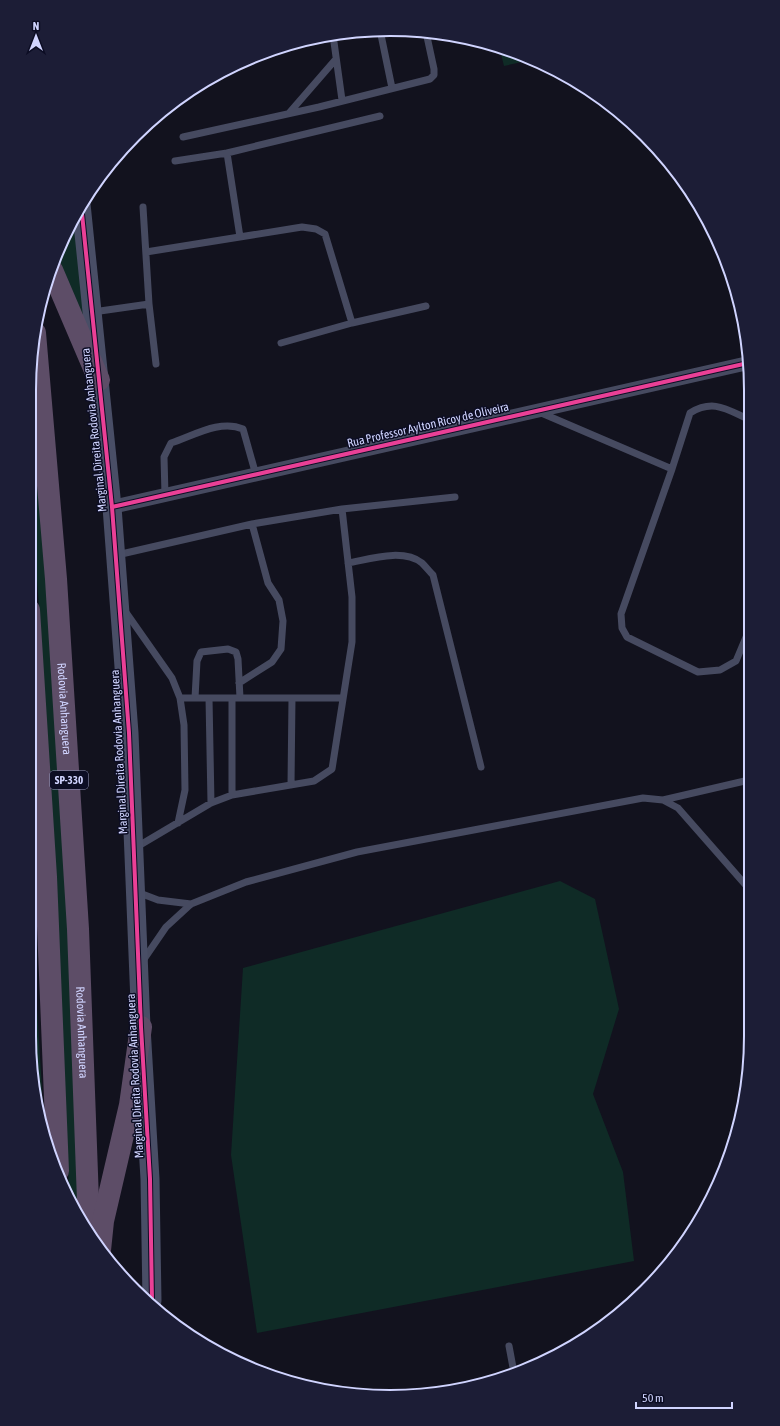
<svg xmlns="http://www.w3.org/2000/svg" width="780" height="1426" font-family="'Asap Condensed',sans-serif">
<rect width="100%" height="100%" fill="#12121e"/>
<path fill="#0f2b26" d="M499,46L531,60L504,66Z
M76,212L89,331L55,263Z
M30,367L53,616L82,1215L69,1191L65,1090L40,618L30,495Z
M29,877L42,1089V1116L29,1036Z
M560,881L595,899L619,1009L593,1094L623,1172L634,1261L257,1333L231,1155L243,968Z"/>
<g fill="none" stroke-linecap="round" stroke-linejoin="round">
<path stroke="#464a60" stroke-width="7" d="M380,30L392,88
M333,35L342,100
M290,112L336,59
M183,137L319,107L430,79L434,75V69L426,32
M175,161L227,153
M143,207L149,304
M240,237L227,153L380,116
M146,252L302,227L316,229L325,234L352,323L426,306
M93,312L149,304L156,364
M281,343L352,323
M539,412L672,469
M748,419C726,409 713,399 690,413L672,469L621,614L622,628L627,637L698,672L720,670L736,661L749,630
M165,495L164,457L171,443C193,436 220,419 243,429L256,475
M342,509L455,497
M117,555L252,524L342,509L352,597V642L332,769L314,781L232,795L211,803L135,848
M348,563C370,559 403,548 422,563C426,567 429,571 433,575L481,767
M125,611L172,678L180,698L184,725L185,790L178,823
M239,683L272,662L281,649L283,621L279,600L268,583L252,524
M180,698H343
M195,698L197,661L201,652L228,649L236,652L238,659L240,698
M209,698L211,803
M232,698V795
M291,785L292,698
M663,800L749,780
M137,892L158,900L191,904
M142,962L166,927L191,904L246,882L357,852L643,798L663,800L678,808L750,890
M509,1346L514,1373"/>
<path stroke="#464a60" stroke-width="14" d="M112,507L748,363"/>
<path stroke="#494e66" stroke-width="19" d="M81,204L112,507L129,733L141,1027L150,1179L152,1301"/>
<g stroke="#5d4d67" stroke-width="22">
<path d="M52,270L99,380"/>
<path id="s1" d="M35,333L56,579L78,929L89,1228"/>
<path d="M29,610L46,877L58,1171"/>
<path d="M100,1250L103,1221L130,1105L141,1027"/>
</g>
<defs>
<path id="cycleway" d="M81,204L112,507L129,733L141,1027L150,1179L152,1301
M112,507L748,363"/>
</defs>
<use href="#cycleway" stroke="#0c0d24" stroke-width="6"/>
<use href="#cycleway" stroke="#ea4096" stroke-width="4"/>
</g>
<g text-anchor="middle" stroke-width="3" stroke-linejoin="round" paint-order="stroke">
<rect fill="#0c0d24" stroke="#9598bd" stroke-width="1" x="50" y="771" width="38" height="18" rx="3"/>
<g font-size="11" font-weight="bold" fill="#d0d4ff">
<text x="69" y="784">SP-330</text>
</g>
<g font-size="12" fill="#d0d4ff" stroke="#0c0d24">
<text transform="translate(428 425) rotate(-13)" y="4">Rua Professor Aylton Ricoy de Oliveira</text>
<text transform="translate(94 430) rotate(-96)" y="4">Marginal Direita Rodovia Anhanguera</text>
<text dy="4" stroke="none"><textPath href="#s1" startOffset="377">Rodovia Anhanguera</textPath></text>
<text transform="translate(119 752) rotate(-93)" y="4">Marginal Direita Rodovia Anhanguera</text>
<text dy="4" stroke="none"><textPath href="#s1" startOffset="701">Rodovia Anhanguera</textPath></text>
<text transform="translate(135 1076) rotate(-93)" y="4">Marginal Direita Rodovia Anhanguera</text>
</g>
</g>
<path d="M0 0H780V1426H0ZM390 36H390A354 354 0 0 1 744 390V1036A354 354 0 0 1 390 1390H390A354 354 0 0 1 36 1036V390A354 354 0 0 1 390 36Z" fill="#1c1d36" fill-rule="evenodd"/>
<path fill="none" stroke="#d0d4ff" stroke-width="2" d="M390 36H390A354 354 0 0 1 744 390V1036A354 354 0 0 1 390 1390H390A354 354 0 0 1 36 1036V390A354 354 0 0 1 390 36Z"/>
<g transform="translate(36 36)" stroke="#0c0d24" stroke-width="3" paint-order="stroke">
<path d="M0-3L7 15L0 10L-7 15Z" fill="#d0d4ff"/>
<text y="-6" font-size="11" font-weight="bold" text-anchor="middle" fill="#d0d4ff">N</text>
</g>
<path d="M636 1402v6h96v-6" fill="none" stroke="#d0d4ff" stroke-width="2"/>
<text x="642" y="1402" font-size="12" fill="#d0d4ff" stroke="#0c0d24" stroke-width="3" paint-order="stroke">50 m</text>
</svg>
